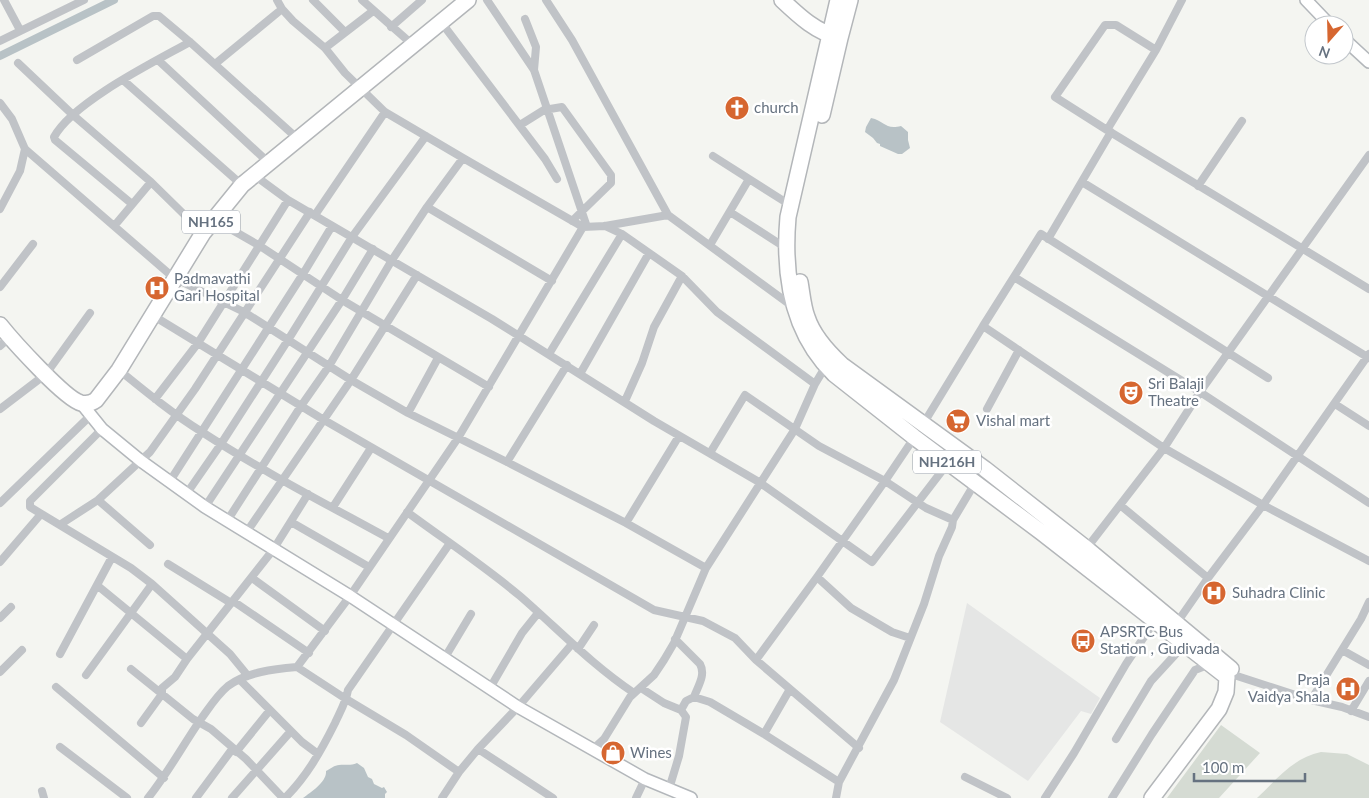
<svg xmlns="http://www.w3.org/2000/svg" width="1369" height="798" font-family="Lato,sans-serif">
<rect width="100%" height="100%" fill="#f4f5f1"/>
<path fill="#e5e6e5" d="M967,603L1100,698L1091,714L1081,711L1028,781L940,722Z"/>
<path fill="#d5dbd3" d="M1221,725L1260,753L1219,798H1167Z
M1321,752L1347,754L1369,765V798H1257C1277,779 1293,758 1321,752Z"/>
<path fill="#b8c2c6" d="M871,118C885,121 885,130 901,126L908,132V140L910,148L902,154H898L880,146V144L877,143L873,138L865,132L866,127Z
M357,763L364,768L368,777L372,779L374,784L382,788L384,787L387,792L385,794V798H303C311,792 327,782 326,771C330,769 335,765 339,765C346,764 350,766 357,763Z"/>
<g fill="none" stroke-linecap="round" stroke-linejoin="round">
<path stroke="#b8c2c6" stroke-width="8" d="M0,56L114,0"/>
<defs>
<path id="secondary" d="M1306,0L1330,25
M1344,39L1369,62
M81,403L102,429L141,461L205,507L350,596L518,707L645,779L691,798"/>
<path id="highway" d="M782,0C800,17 816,32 840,38L850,0
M838,0L788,217C783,274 791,332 834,374L914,437L1041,532L1227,677L1226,692L1219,709L1152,798
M822,115L840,38
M800,282C802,293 803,307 807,317C813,336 828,352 842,365L985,469L1087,549L1231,669
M0,325C12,340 65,399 81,403C86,404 92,403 96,400L119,370L203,233L242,185L468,0"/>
</defs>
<use href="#secondary" stroke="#b3b7bb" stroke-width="14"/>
<use href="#highway" stroke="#b3b6b9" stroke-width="18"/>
<path stroke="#c0c3c7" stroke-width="8" d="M4,0L20,30
M277,0L282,9L293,21L325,48L345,73L385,112L463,158L583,227L605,226L668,215L792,306
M313,0L345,32
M362,0L413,45
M487,0L534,70L587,227
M546,0L572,40L668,215
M1182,0L1156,50L1107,130L1369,289
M525,19L536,47L534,70
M441,22L545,159L557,179
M391,27L422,0
M0,41L84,0
M325,48L373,11
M77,60L153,16H159L190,42L298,139
M158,60L269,163
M18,63L73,115L151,182L203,233
M215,64L282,9
M123,80L242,185
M0,103L12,119L25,149L174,278L244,312L351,380L408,413L507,462L626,523L706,568
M520,125L544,110L562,107L611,175V183L572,221
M1107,130L1055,97L1105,25H1116L1156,50
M713,156L790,205
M254,175L288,200L492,319L654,421L759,482L872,562L948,463
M1082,182L1369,358
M1198,186L1242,121
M132,204L55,140L54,137C73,102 154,62 190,42
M427,207L552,281
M0,209L20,171L25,149
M730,212L786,248
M315,215L385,112
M213,219L260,246L342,300L489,387
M115,225L151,182
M605,226L622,234L682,276L717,312L815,384
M1048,239L1111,132
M710,245L749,179
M1014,277L1200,392L1369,503
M0,287L33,244
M152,315L324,420L654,610L703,621L735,638L756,660L859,748
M983,326L1041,234L1268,378
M0,346L10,337
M549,354L622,234
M119,370C146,392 173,414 202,432C262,471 326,504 388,538
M580,374L649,253
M155,399L198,343L288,200
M625,401L642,363L654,327L682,276
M1335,404L1369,426
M0,409L46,374L90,313
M987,409L1019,350
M408,413L438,358
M922,426L983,326L1164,448L1263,505L1369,561
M102,429L30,501V507L131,568L152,584L230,654L248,676
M710,453L745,395L819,446L885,481L926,508L953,520
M507,462L567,365
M170,481L303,274L332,226
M187,493L221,444L288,340L352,237L426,136
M98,500L150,545
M0,503L90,416
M1120,505L1208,578
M205,507L342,300L373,249
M333,507L371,448
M407,512C445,540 484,566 520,596C558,629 592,665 634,693
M227,521L301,406L329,366L392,260L427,207L463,158
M291,522L369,567
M626,523L679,436
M61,524L98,500L150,452L195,389L310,212
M246,533L351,380L417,275
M1086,549L1164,448L1200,392L1369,155
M0,562L41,514
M168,564L231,603
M817,577L851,608L892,632L910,638
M252,578L325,631
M98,586L187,659
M233,601L309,653
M0,618L11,607
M1176,624L1208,578L1263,505L1369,354
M675,639L700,664C706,675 698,686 694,697
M578,649L594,625
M1342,650L1369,665
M60,654L112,557
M444,659L471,614
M756,660L817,577L885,481L916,435
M297,667L346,699L406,735L459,772
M131,669L193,719L211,729L246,759L283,798
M0,672L22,650
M86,675L152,584
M1237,676L1311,700L1342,707L1369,717
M240,680L302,742L318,754
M56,687L164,778
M490,688L522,633L538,613
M641,688L664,703L681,710L686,717L679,756L669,789
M1311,700L1361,619L1369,602
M681,710L686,701L694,697L710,702L764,734L839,782
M1351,711L1369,681
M141,723L162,694V688L175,677L187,659L273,550L308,494
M764,734L790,689
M1116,739L1151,681L1185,644
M60,747L127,798
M478,749L553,798
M592,750L604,739L630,697L654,675L664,660L674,643L706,568L795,429L815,384L827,364
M236,752L270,710
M965,777L1007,798
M42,791L44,798
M148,798C168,773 183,745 201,719C209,708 217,695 228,686C247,672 274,669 297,667L350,596L458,438L583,227
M196,798L233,748
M232,798L291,731
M285,798C307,776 321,751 335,723C340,712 346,702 348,690L450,543
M442,798L459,772L478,749L518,707L572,644
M636,798L645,779
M836,798L839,782L894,680L924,604L939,556L952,527L953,520L975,483
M1045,798L1074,753L1126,664L1156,619
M1112,798L1152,734L1195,670L1210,664"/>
<use href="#secondary" stroke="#fff" stroke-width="11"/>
<use href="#highway" stroke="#fff" stroke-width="15"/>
</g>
<defs>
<symbol id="church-disc" viewBox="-11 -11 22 22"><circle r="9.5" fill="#d66630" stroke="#fff"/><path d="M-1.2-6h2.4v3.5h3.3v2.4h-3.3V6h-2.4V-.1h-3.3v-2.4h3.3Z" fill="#fff"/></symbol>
<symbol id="hospital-disc" viewBox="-11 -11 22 22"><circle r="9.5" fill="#d66630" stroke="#fff"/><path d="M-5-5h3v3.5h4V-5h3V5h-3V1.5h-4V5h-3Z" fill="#fff"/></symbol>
<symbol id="theatre-disc" viewBox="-11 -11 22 22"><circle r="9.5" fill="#d66630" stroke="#fff"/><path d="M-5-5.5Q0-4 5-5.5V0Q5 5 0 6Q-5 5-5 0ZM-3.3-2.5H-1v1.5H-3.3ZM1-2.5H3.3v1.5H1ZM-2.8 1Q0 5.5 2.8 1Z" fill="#fff"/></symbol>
<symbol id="supermarket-disc" viewBox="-11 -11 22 22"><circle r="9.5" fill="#d66630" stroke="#fff"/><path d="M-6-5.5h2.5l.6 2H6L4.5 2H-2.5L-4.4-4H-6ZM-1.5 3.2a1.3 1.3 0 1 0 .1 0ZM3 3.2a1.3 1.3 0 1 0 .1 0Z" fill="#fff"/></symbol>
<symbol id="bus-disc" viewBox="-11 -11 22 22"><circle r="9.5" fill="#d66630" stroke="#fff"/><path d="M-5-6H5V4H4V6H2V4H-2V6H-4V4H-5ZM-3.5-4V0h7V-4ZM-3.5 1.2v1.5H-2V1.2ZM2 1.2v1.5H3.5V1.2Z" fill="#fff"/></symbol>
<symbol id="shop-disc" viewBox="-11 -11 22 22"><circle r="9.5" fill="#d66630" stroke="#fff"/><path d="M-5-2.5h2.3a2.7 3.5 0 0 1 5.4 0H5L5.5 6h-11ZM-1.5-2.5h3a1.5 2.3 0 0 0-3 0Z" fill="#fff"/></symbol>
</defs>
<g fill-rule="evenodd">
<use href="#church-disc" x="723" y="94" width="28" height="28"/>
<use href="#hospital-disc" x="143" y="274" width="28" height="28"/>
<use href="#theatre-disc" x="1117" y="379" width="28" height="28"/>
<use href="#supermarket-disc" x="944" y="407" width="28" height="28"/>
<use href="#hospital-disc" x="1200" y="579" width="28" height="28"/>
<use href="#bus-disc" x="1069" y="627" width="28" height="28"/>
<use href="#hospital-disc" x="1334" y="675" width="28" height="28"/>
<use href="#shop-disc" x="599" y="739" width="28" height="28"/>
</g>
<g text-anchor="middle" stroke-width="5" stroke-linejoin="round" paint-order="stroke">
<g fill="#fff" stroke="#949ca6" stroke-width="1">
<rect x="182" y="210.5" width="58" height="23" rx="4"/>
<rect x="913" y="450.5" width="68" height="23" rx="4"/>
</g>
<g font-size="14" font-weight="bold" fill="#667280">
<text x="211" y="227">NH165</text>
<text x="947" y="467">NH216H</text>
</g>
<g font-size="15" fill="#667280" stroke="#fff" text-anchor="start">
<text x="754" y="113">church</text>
<text x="174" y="284">Padmavathi<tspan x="174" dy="17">Gari Hospital</tspan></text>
<text x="1148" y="389">Sri Balaji<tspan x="1148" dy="17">Theatre</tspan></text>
<text x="976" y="426">Vishal mart</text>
<text x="1232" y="598">Suhadra Clinic</text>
<text x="1100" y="637">APSRTC Bus<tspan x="1100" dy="17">Station , Gudivada</tspan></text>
<text x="1330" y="685" text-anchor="end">Praja<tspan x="1330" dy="17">Vaidya Shala</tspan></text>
<text x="630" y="758">Wines</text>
</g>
</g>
<g transform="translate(1329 40) rotate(200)"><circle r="24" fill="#ffffff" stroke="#c2c7cc"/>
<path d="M0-4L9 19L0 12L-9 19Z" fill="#d66630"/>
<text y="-8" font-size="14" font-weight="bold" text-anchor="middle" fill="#667280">N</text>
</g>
<path d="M1194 773v8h111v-8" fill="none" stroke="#667280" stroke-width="2.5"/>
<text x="1202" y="773" font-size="15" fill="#667280" stroke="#ffffff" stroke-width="4" paint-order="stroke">100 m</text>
</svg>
